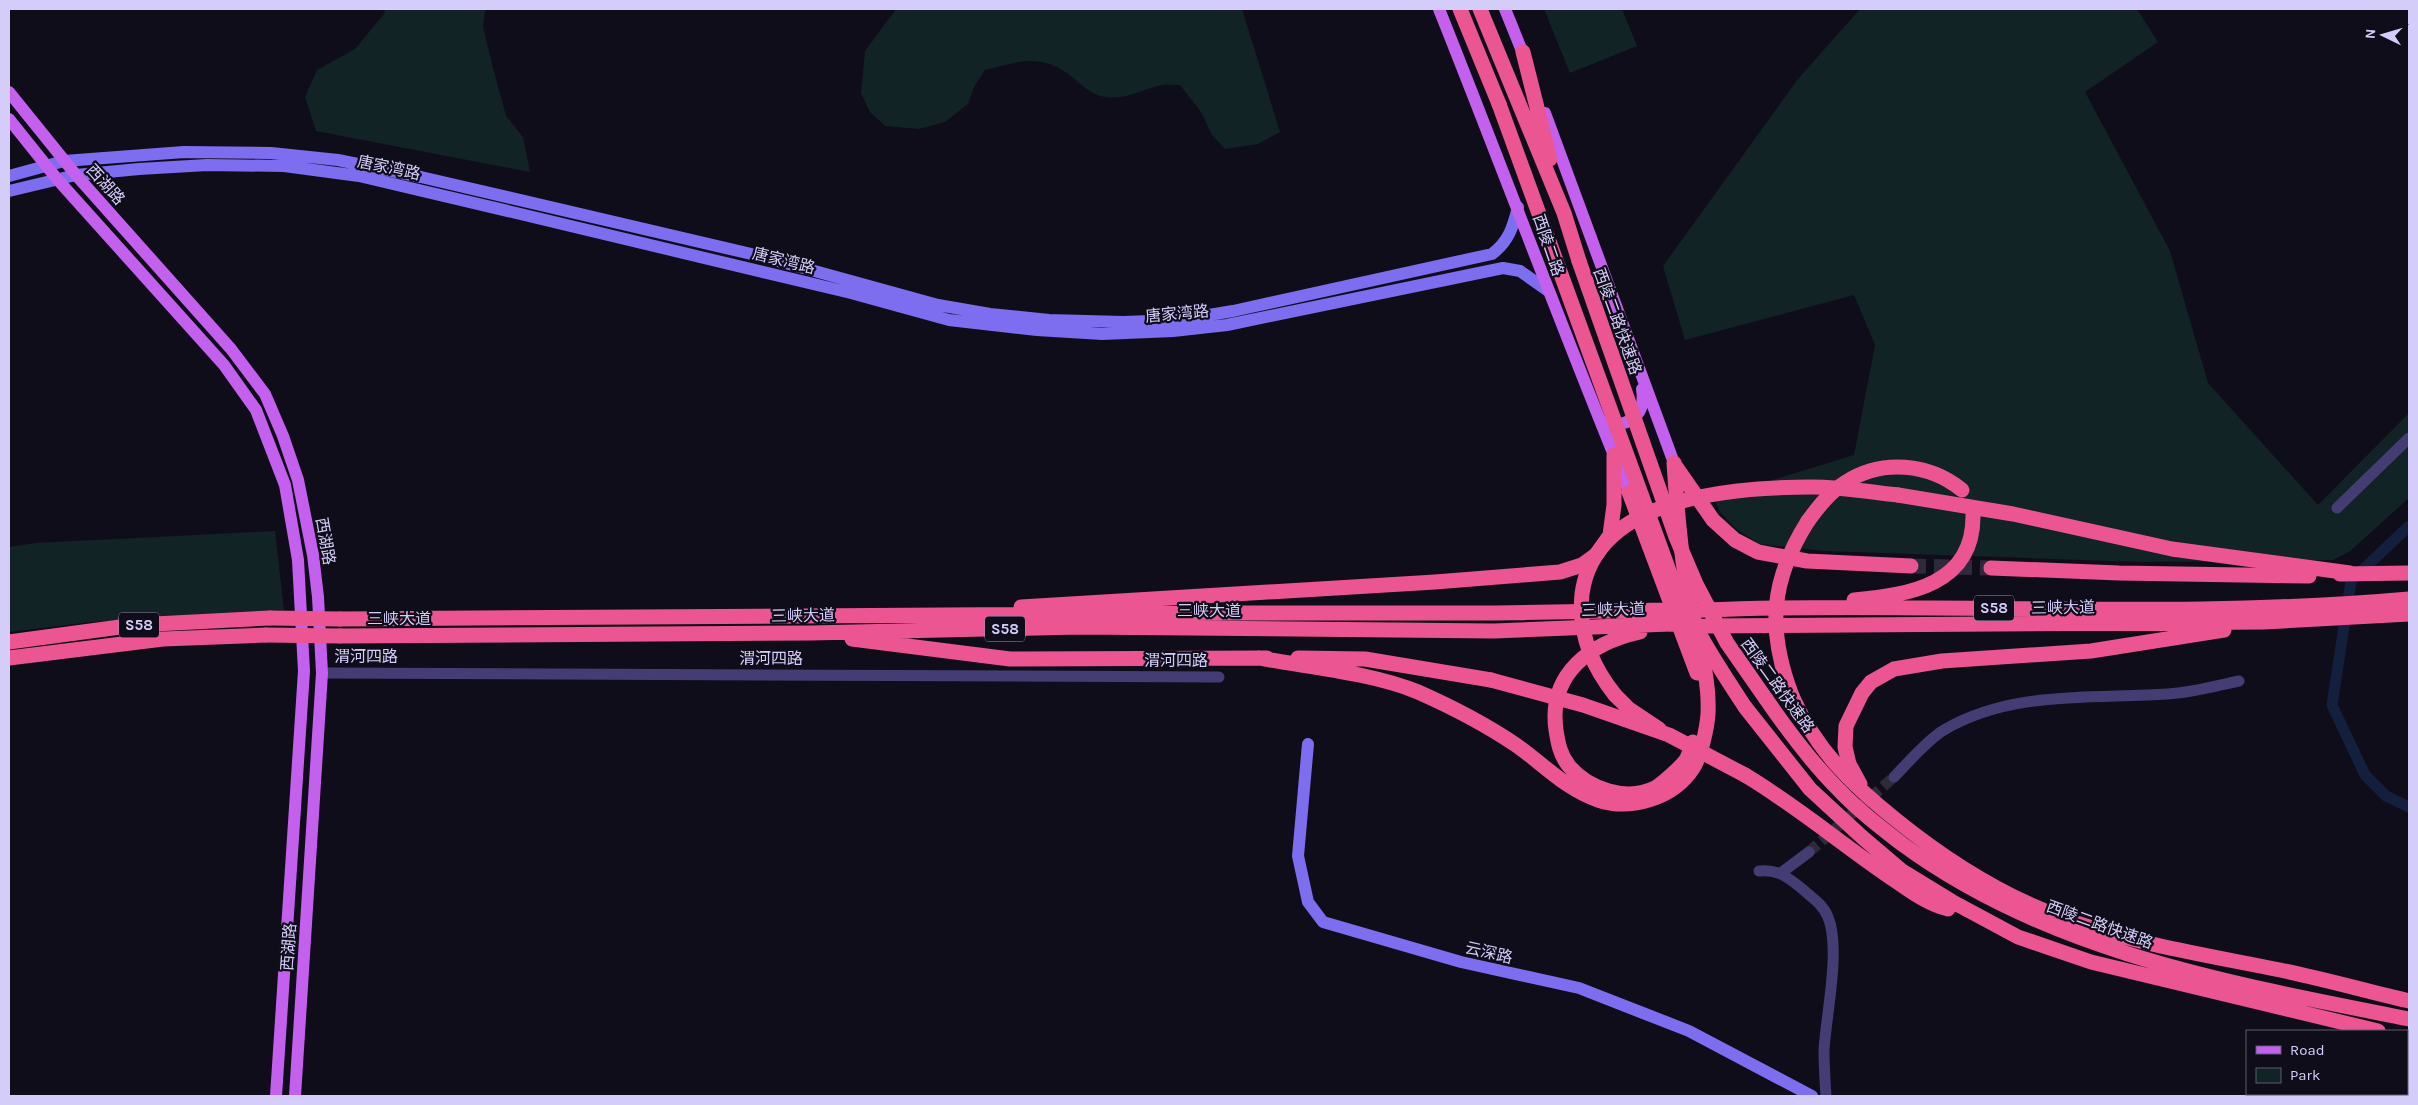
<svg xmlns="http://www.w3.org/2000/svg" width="2418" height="1105" font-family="Karla,'Noto Sans SC',sans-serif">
<rect width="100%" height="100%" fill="#100d1b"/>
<path fill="#112324" d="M385,9H485L483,27L492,64L506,116L523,137L530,172L316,131L305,97L317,70L355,49L384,14Z
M896,9H1242L1280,132L1258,144L1225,149L1212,135L1201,112L1180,85C1173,85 1164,84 1157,86C1140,91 1123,100 1105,97C1090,94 1083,86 1072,77C1042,53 1020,61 985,70L974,87L968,104L945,122L919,129L885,126L870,112L861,93L865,51Z
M1544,9H1622L1637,46L1570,73Z
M1860,9H2137L2158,42L2085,92L2170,251L2208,383L2318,505L2409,413V498L2349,552L2333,560L2139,562L1825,551L1760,544L1736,529L1720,512L1714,498L1854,455L1875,345L1854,295L1685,340L1663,266L1798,79Z
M275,531L284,610L91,622L9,632V547L35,543Z"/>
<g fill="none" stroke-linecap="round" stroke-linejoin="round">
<path stroke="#12203e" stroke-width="11" d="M2409,526L2351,581L2332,705L2365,775L2386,796L2409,807"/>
<path stroke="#2e2a3c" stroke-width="11" stroke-dasharray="11 5.5" stroke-linecap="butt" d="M1809,852L1894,777"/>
<path stroke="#2e2a3c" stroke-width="15" stroke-dasharray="15 8" stroke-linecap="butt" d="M1911,566L1991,568"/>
<path stroke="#443d74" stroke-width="11" d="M2337,508L2409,438
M322,673L1219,677
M1894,777C1908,763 1927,740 1944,730C2011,690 2093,699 2168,694C2192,693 2215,686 2239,681
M1759,871C1777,869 1786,876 1800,887C1810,896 1823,904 1828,917C1841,949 1826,1015 1824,1050C1824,1065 1825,1081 1826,1096
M1781,873L1809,852"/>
<path stroke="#7c6eee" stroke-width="12" d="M9,176L64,161L184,152L271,153L338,160L421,177L760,256L938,305L990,314L1049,320L1123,322L1179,320L1233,311L1492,254C1509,241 1513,227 1518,207
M9,191L76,175L139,169L207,165L284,166L359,176L512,212L851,293L949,320L1037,330L1102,334L1173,331L1227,325L1503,268L1520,271L1547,290
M1308,744L1298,856L1308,902L1323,922L1461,962L1579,988L1689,1031L1812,1096"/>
<path stroke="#c360ed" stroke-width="12" d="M1439,9C1503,169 1563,332 1629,492
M1505,9L1526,61
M9,92L76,175L231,349L265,394L283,436L298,480L313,555L318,597L322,673L295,1096
M1545,113L1674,463
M9,119L57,179L224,365L256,410L285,485L298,560L304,671L276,1096
M1609,420L1620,424C1639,420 1645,407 1642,389"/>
<path stroke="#eb5591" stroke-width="15" d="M1460,9L1499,104
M1480,9L1564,213L1579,261
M1523,52L1550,159
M1674,464L1713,520L1735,540L1758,552L1807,561L1911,566
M1629,492L1697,673
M1898,495L2013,514L2172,549L2350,573
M1808,521C1819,506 1830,492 1846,482C1882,459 1929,463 1962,490
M1991,568L2119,573L2309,576
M2340,574L2409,573
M1854,600C1909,595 1974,585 1973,515
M1021,607L1435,582L1560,572L1582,565L1597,554L1610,535L1614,505V455
M1703,610C1938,601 2175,620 2409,599
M340,619L1228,613H1495L1668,610
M1706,626L2263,622L2409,614
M1640,632C1590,643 1548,674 1556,730C1558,743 1560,755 1569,766C1588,789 1627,802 1655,788C1661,785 1682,766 1686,760C1689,755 1691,748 1693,742
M340,636L811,633L1079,627L1494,631L1670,624
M852,639L1010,659L1267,658
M9,642L135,625L270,618
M9,658L163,639L266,635
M1259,658C1307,667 1373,673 1418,692C1452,707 1485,724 1516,745C1542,763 1567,790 1598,800C1631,811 1674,798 1693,768C1701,756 1707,728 1708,714C1710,674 1695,632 1688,593C1680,549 1677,507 1674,463
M1298,658L1365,659L1491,680
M1615,695L1629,709L1659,729
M1792,696C1816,749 1850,783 1895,819C1948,862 2009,900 2074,922C2141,945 2211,956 2280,970C2324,979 2366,991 2409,1001
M1766,699C1788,731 1811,762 1839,790C1858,810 1880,827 1902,844C2050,953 2234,984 2409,1019
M1745,707L1810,789L1862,837L1902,871L1951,901L2018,937L2091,962L2378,1031
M1745,775C1795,805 1839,842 1887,875C1905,887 1926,904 1948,909
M1860,784L1849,764L1845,747L1846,726L1862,693L1871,682L1894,669L1942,661L2091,651L2224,630
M2407,1039H2409"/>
<path stroke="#eb5591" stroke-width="15" d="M1499,104L1672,579C1691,624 1718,666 1745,707
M1579,261L1676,537L1696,584L1727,643L1766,699
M1668,610H1694
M270,618L340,619
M1670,624L1701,626
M266,635L340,636
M1491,680L1583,705L1669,735L1745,775
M1615,695C1591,665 1578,632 1582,594C1595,496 1734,487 1812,487C1840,487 1870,492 1898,495
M1792,696C1767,630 1770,581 1808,521"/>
</g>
<g text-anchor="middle" stroke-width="4.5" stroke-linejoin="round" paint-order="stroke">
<g fill="#100d1b" stroke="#9a93b6" stroke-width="1">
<rect x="1974" y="595.5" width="40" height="25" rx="4"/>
<rect x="119" y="612.5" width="40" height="25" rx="4"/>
<rect x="985" y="616.5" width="40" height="25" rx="4"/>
</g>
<g font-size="15" font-weight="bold" fill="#d5cdf9">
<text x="1994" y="613">S58</text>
<text x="139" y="630">S58</text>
<text x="1005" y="634">S58</text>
</g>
<g font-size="16" fill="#d5cdf9" stroke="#100d1b">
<text transform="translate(389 167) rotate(12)" y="6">唐家湾路</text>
<text transform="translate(106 184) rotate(48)" y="6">西湖路</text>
<text transform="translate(1549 245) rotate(71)" y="6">西陵二路</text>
<text transform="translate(784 260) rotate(14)" y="6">唐家湾路</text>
<text transform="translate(1177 313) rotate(-5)" y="6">唐家湾路</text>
<text transform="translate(1618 321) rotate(70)" y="6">西陵二路快速路</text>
<text transform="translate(326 541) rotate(80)" y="6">西湖路</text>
<text transform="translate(2063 607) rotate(-1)" y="6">三峡大道</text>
<text transform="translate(1613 609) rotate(-2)" y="6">三峡大道</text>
<text x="1209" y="616">三峡大道</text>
<text transform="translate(803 615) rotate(-1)" y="6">三峡大道</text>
<text x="399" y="624">三峡大道</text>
<text x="366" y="662">渭河四路</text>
<text x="771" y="664">渭河四路</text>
<text x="1176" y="666">渭河四路</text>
<text transform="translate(1778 685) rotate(54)" y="6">西陵二路快速路</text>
<text transform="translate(2100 924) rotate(20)" y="6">西陵二路快速路</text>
<text transform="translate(288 947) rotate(-86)" y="6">西湖路</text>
<text transform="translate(1489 952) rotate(13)" y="6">云深路</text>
</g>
</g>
<rect width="2418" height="1105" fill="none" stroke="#d5cdf9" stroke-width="20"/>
<rect x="2246" y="1030" width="162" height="65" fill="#100d1b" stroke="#5f5a74"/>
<rect x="2256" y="1046" width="25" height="8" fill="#c360ed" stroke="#5f5a74"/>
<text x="2290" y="1055" font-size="15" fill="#d5cdf9">Road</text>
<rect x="2256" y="1068" width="25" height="15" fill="#112324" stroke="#5f5a74"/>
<text x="2290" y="1080" font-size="15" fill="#d5cdf9">Park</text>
<g transform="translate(2383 35) rotate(275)" stroke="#100d1b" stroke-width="4" paint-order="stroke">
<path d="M0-4L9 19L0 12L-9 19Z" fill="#d5cdf9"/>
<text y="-8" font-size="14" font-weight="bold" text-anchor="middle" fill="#d5cdf9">N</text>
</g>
</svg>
